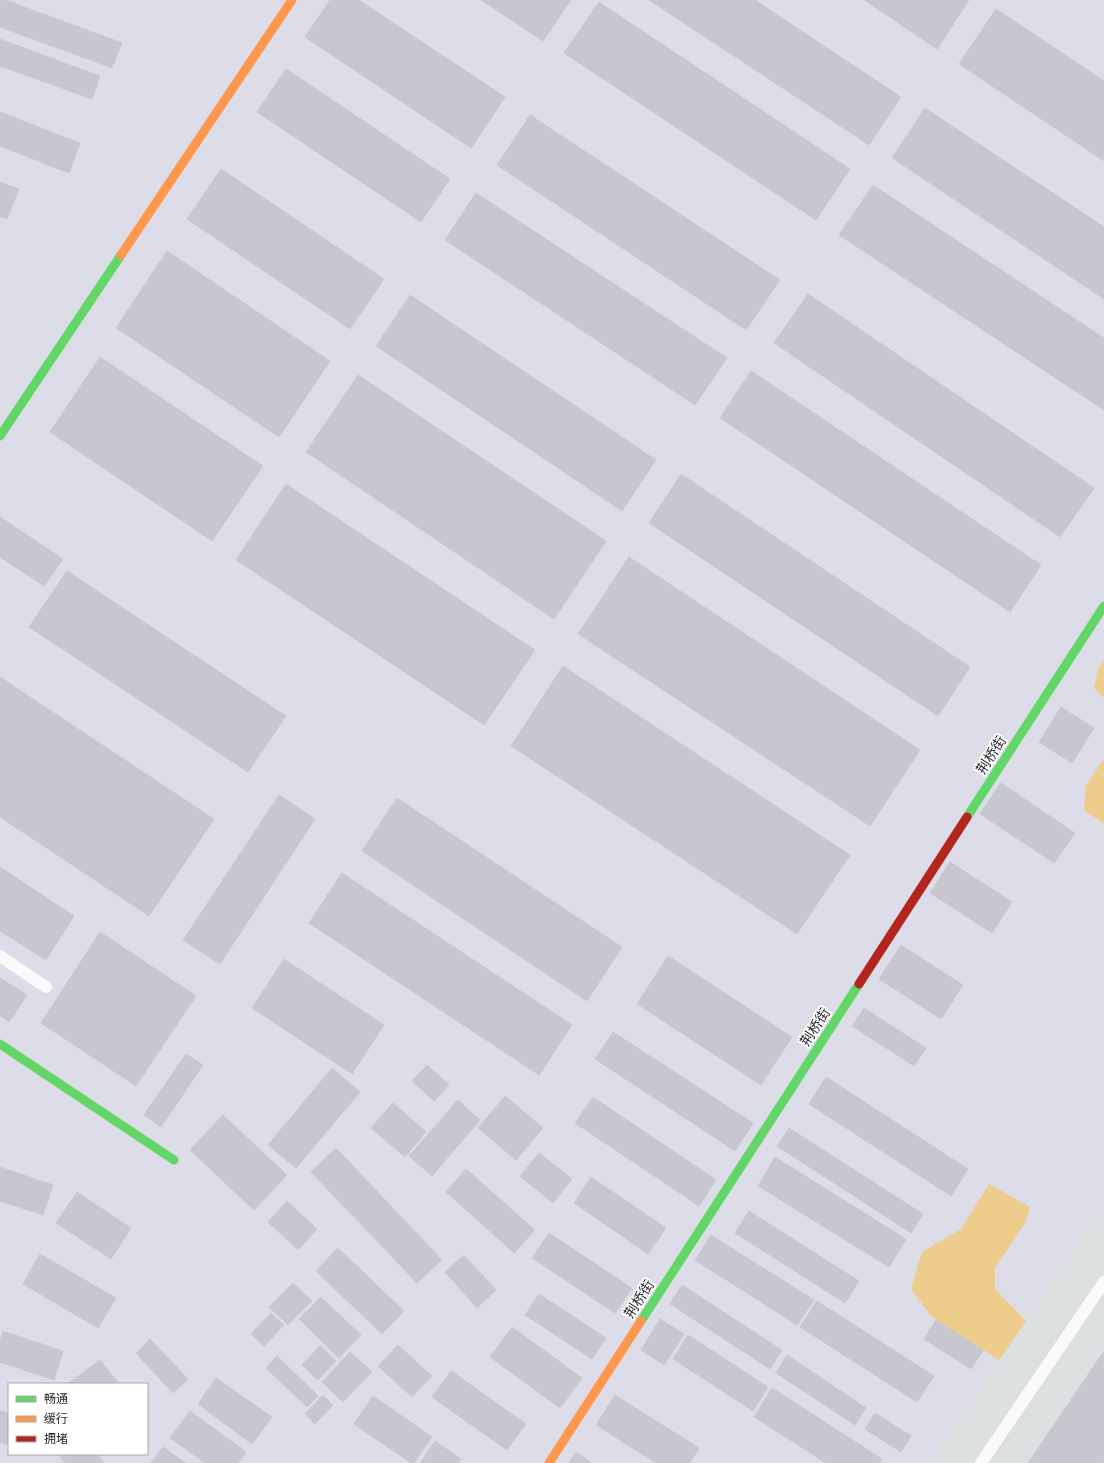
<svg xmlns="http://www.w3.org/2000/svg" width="1104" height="1463" font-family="Cabin,'Noto Sans SC',sans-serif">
<rect width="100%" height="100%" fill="#dcdde8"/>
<path fill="#dde0e0" d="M1104,1206V1463H930L999,1360Z"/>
<path fill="#eecc8b" d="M1104,661V698L1094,688L1098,669Z
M1104,759V824L1084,810L1086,785Z
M989,1184L1030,1207L1025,1223L995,1268V1289L1026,1321L999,1360L931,1316L911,1289L922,1252L961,1229Z"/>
<path fill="#c7c7cf" stroke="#c9c9d2" d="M0,0H6L122,43L112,68L0,27Z
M330,0H359L505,97L471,148L305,37Z
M481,0H571L543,41Z
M649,0H755L901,97L869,145Z
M864,0H969L937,49Z
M599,2L850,169L816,220L564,53Z
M996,9L1104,81V161L959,64Z
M0,39L100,76L92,99L0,66Z
M286,69L450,179L421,222L257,112Z
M925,108L1104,227V299L892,158Z
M0,112L80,143L69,173L0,146Z
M530,115L780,280L746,330L497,165Z
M221,169L384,279L350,329L187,219Z
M0,182L19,189L7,219L0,216Z
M873,185L1104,338V410L839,235Z
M476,193L727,358L695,405L445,240Z
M167,251L330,361L279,437L116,328Z
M808,294L1094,488L1060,537L774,343Z
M410,295L656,460L622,511L376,346Z
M100,357L263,466L212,541L50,432Z
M751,371L1041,565L1010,612L720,418Z
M358,375L606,541L554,619L306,452Z
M681,474L970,667L938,716L649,523Z
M286,484L535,650L484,725L236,560Z
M0,517L63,559L44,586L0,557Z
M629,557L920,750L870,826L578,634Z
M67,571L286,716L248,772L29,627Z
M563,666L850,855L797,934L511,746Z
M0,677L214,819L149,916L0,817Z
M1061,707L1094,728L1072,763L1039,742Z
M1001,783L1075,833L1054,863L980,814Z
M279,795L315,819L220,964L183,940Z
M397,798L622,947L587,1001L362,851Z
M950,862L1012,902L992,933L930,893Z
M0,867L74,916L46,960L0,931Z
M342,873L572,1025L539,1075L309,923Z
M100,932L196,996L136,1086L41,1023Z
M901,945L963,985L941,1019L879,979Z
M668,956L792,1037L761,1085L637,1004Z
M284,959L384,1025L352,1074L252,1008Z
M0,978L27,995L9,1022L0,1016Z
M864,1008L926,1048L914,1066L852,1026Z
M613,1032L753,1123L735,1151L595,1059Z
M186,1054L203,1065L161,1127L144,1115Z
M427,1065L449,1085L434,1101L412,1081Z
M332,1068L360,1092L296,1168L268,1145Z
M826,1077L968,1169L951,1196L809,1104Z
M505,1096L543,1128L516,1160L478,1128Z
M593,1097L716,1180L699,1206L575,1123Z
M458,1100L480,1120L432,1176L409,1156Z
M393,1103L426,1132L405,1157L371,1128Z
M223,1115L287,1175L254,1210L190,1150Z
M789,1128L923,1214L911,1233L777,1146Z
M336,1148L442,1260L417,1283L311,1172Z
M539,1153L572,1179L553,1203L520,1176Z
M775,1157L906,1239L889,1267L758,1186Z
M0,1167L53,1185L43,1215L0,1201Z
M466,1169L535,1230L514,1253L446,1192Z
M591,1177L666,1228L648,1254L574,1203Z
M77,1192L131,1228L111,1259L56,1223Z
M287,1201L317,1229L298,1250L268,1222Z
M749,1211L859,1281L845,1303L735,1233Z
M549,1233L632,1288L615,1313L532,1258Z
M711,1235L814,1300L797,1325L695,1260Z
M338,1248L404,1311L382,1334L316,1271Z
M40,1254L116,1298L98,1328L23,1284Z
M464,1255L496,1290L477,1308L445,1272Z
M293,1283L312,1301L288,1325L269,1307Z
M682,1285L782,1350L770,1369L670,1304Z
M539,1294L606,1338L592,1359L525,1315Z
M321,1297L361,1335L339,1358L299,1319Z
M817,1301L934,1376L917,1402L800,1327Z
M271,1313L284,1325L264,1346L251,1334Z
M660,1319L684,1334L664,1365L641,1350Z
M936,1320L983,1350L971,1369L924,1339Z
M512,1327L582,1378L560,1408L490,1357Z
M3,1331L63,1351L54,1380L0,1362V1341Z
M688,1335L768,1387L753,1411L673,1359Z
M150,1339L188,1379L173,1393L136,1353Z
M398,1345L432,1376L412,1397L378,1366Z
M320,1346L336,1361L318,1380L302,1365Z
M1104,1351V1463H1028Z
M350,1352L372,1372L343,1402L322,1382Z
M787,1355L866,1408L855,1425L776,1373Z
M277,1356L318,1396L307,1407L266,1368Z
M100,1360L119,1384H70L69,1383Z
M451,1371L526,1424L507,1450L432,1397Z
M216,1378L272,1417L252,1444L198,1404Z
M772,1388L882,1459L879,1463H826L754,1417Z
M323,1395L333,1405L315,1424L305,1414Z
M615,1395L699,1448L690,1463H656L596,1425Z
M373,1396L432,1437L414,1463H411L354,1424Z
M0,1411L9,1413V1445L0,1443Z
M190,1411L246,1452L238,1463H205L170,1438Z
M875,1413L911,1436L901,1452L865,1429Z
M435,1441L461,1459L458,1463H420Z
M163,1447L186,1463H151Z
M576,1452L592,1463H569Z
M58,1454H97L104,1463H65Z"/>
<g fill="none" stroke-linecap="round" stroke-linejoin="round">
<path stroke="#fafafc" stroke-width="12" d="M0,956L46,987
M981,1463L1104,1282"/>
<path stroke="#63d668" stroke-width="9" d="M0,436L121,255
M967,817L1104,606
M0,1044L174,1160
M641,1321L859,984"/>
<path stroke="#ff974d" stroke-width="9" d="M121,255L292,0
M549,1463L641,1321"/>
<path stroke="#b3261e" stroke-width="9" d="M859,984L967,817"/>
</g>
<g text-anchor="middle" stroke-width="3.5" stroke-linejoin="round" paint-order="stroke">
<g font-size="14" fill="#282828" stroke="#fff">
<text transform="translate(991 755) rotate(-57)" y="5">荆桥街</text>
<text transform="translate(815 1027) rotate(-57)" y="5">荆桥街</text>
<text transform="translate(639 1299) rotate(-57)" y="5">荆桥街</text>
</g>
</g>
<rect x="8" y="1383" width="140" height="72" fill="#ffffff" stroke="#a9a9a9"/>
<rect x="16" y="1396" width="20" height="6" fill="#63d668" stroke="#a9a9a9"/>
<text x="44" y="1403" font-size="12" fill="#282828">畅通</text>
<rect x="16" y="1416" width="20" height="6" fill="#ff974d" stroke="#a9a9a9"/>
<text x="44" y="1423" font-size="12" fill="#282828">缓行</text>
<rect x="16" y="1436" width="20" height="6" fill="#b3261e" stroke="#a9a9a9"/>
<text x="44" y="1443" font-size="12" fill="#282828">拥堵</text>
</svg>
